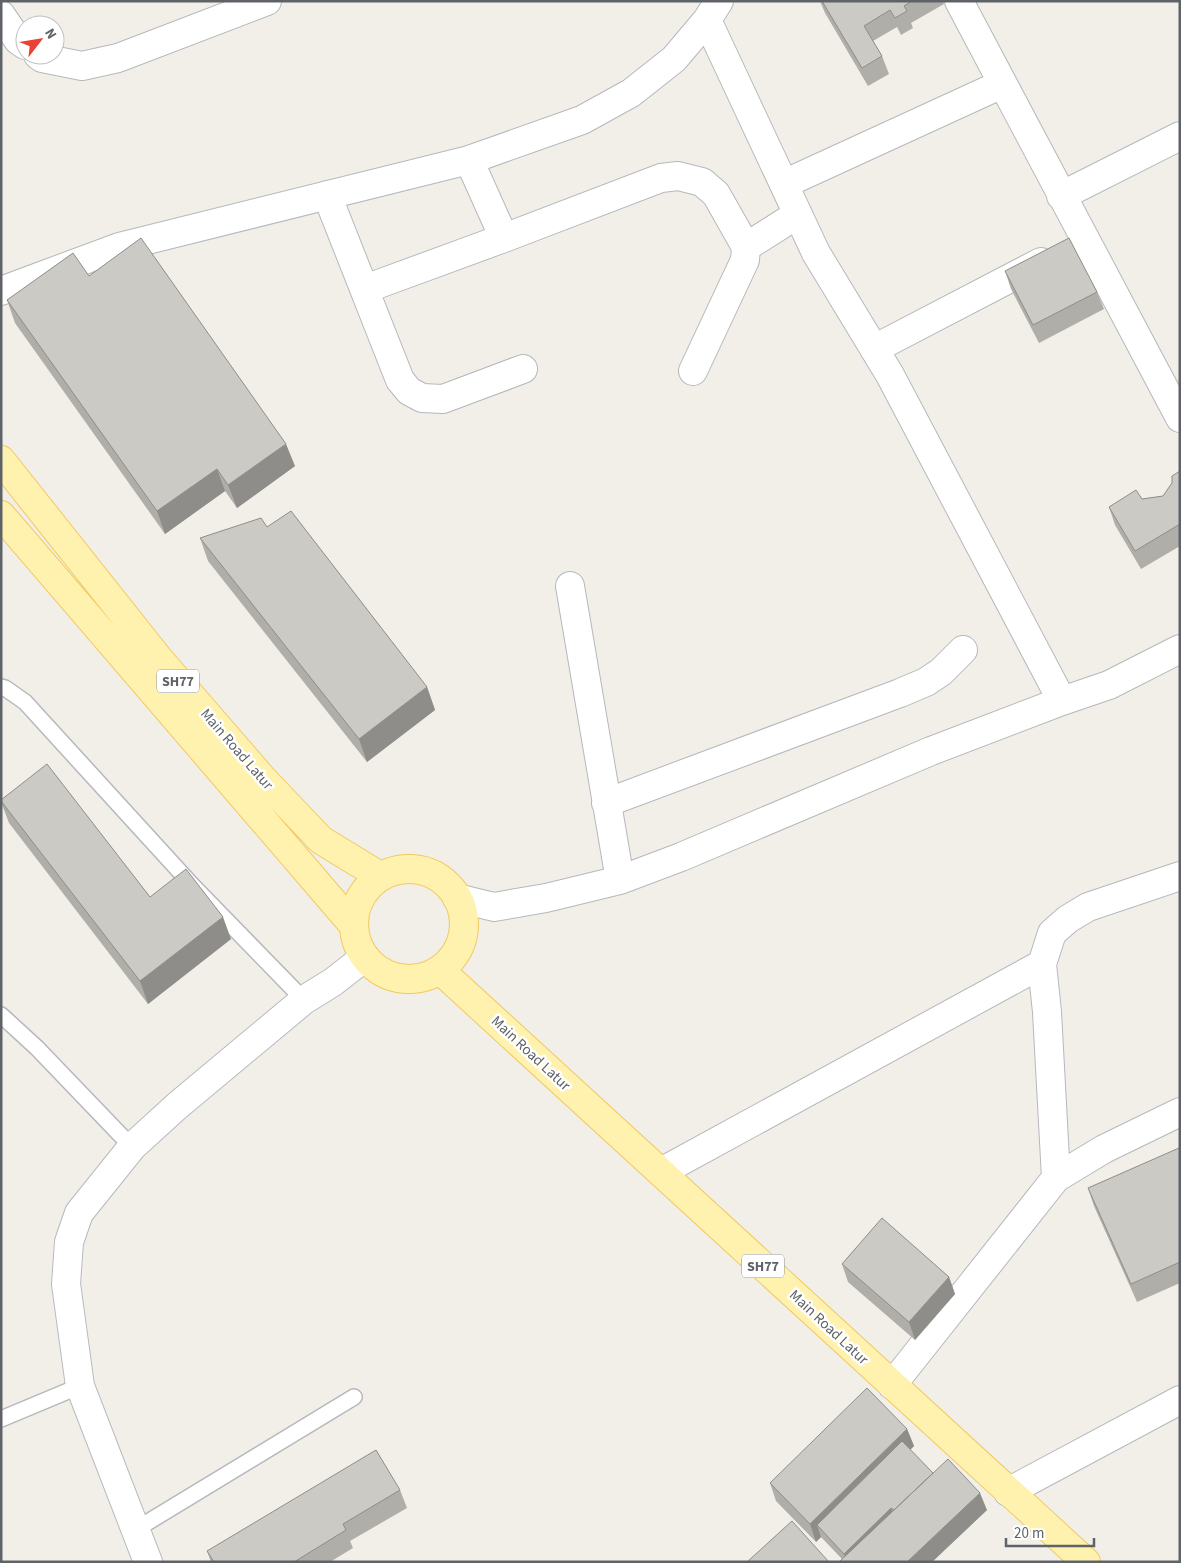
<svg xmlns="http://www.w3.org/2000/svg" width="1181" height="1563" font-family="'Source Sans 3',sans-serif">
<rect width="100%" height="100%" fill="#f1efe8"/>
<g fill="none" stroke-linecap="round" stroke-linejoin="round">
<defs>
<path id="service" d="M1,687L5,688L25,702L192,885L304,1000
M1,1015L37,1048L132,1147
M1,1419L80,1386
M135,1530L354,1397"/>
<path id="minor" d="M959,1L1180,418
M1,15L18,40L25,45
M707,20L816,253L890,375L1062,701
M38,55L42,58L82,66L118,58L267,1
M469,160L504,238
M784,184L1002,84
M327,195L400,380L409,391L422,398L443,399L523,369
M1061,196L1180,136
M746,247L798,214
M365,289L504,238L661,178L678,176L702,182L716,194L746,247L745,260L693,371
M1,291L119,247L469,160L582,120L631,93L674,59L707,20L719,1
M874,349L1041,262
M570,586L620,880
M606,803L900,693L926,682L941,672L963,650
M1180,876L1088,907L1068,919L1052,933L1042,964L1047,1012L1056,1178L1104,1149L1180,1112
M457,898L494,907L546,898L620,880L681,857L931,751L1062,701L1109,685L1180,649
M661,1172L1042,964
M892,1385L1056,1178
M1008,1492L1180,1400"/>
<path id="secondary" d="M148,1562L80,1386L66,1284L69,1242L79,1213L132,1147L177,1106L304,1000L333,982L365,957"/>
<path id="primary" d="M1,460L159,659L263,779L321,840L380,876
M1,515L354,926
M354 924a55 55 0 1 1 110 0a55 55 0 1 1-110 0Z
M440,970L1086,1562"/>
</defs>
<use href="#service" stroke="#b5b8bc" stroke-width="18"/>
<use href="#minor" stroke="#b5b8bc" stroke-width="30"/>
<use href="#secondary" stroke="#b6babf" stroke-width="30"/>
<use href="#primary" stroke="#f2c960" stroke-width="30"/>
<use href="#service" stroke="#fff" stroke-width="15"/>
<use href="#minor" stroke="#fff" stroke-width="28"/>
<use href="#secondary" stroke="#fff" stroke-width="28"/>
<use href="#primary" stroke="#fff2af" stroke-width="28"/>
</g>
<path fill="#afaea9" d="M820,1H943L944,4L911,23L913,28L901,35L897,27L873,41L882,56L889,74L868,86L825,13Z
M1005,271L1097,292L1104,309L1039,343L1011,289Z
M89,276L295,466L237,508L225,491L165,534L15,323L7,300Z
M1180,471V546L1141,569L1115,525L1109,507L1142,499L1163,496L1172,483Z
M267,527L427,687L435,710L367,762L208,561L200,538Z
M1,800L150,897L231,939L148,1004L9,823L1,802Z
M1180,1150V1283L1137,1302L1094,1206L1088,1188Z
M842,1264L949,1277L955,1294L915,1340L848,1282Z
M907,1429L914,1446L910,1450L933,1473L987,1510L932,1562H839L842,1559L821,1537L816,1542L776,1501L770,1483Z
M400,1490L407,1508L350,1541L353,1548L330,1562H211L207,1551Z"/>
<path fill="#8f8d8a" d="M286,444L295,466L237,508L228,485Z
M217,469L225,491L165,534L157,511Z
M427,687L435,710L367,762L359,739Z
M223,917L231,939L148,1004L140,981Z
M949,1277L955,1294L915,1340L909,1322Z
M907,1429L914,1446L825,1533L817,1525L821,1537L816,1542L810,1524Z
M980,1493L987,1510L932,1562H907Z
M891,1508L895,1520L847,1562L844,1554Z"/>
<path fill="#cccac5" stroke="#8f8d8a" d="M822,1H912L904,6L907,11L895,18L890,10L864,26L882,56L862,68Z
M141,238L286,444L228,485L217,469L157,511L7,300L73,253L89,276Z
M1069,238L1097,292L1033,325L1005,271Z
M1180,471V524L1135,551L1109,507L1136,490L1142,499L1163,496L1172,483V476Z
M291,511L427,687L359,739L200,538L261,518L267,527Z
M47,764L150,897L186,869L223,917L140,981L1,801V800Z
M1179,1148L1180,1150V1262L1131,1284L1088,1188Z
M882,1218L949,1277L909,1322L842,1264Z
M867,1388L907,1429L810,1524L770,1483Z
M902,1441L933,1473L894,1510L891,1508L844,1554L817,1525Z
M376,1450L400,1490L343,1524L346,1530L294,1562H214L207,1551Z
M948,1459L980,1493L907,1562H839Z
M792,1521L829,1562H747Z"/>
<g text-anchor="middle" stroke-width="5" stroke-linejoin="round" paint-order="stroke">
<g fill="#fff" stroke="#8f9295" stroke-width="1">
<rect x="157" y="669.5" width="42" height="23" rx="4"/>
<rect x="742" y="1254.5" width="42" height="23" rx="4"/>
</g>
<g font-size="14" font-weight="bold" fill="#5f6368">
<text x="178" y="686">SH77</text>
<text x="763" y="1271">SH77</text>
</g>
<g font-size="15" fill="#5f6368" stroke="#fff">
<text transform="translate(237 749) rotate(49)" y="5">Main Road Latur</text>
<text transform="translate(531 1053) rotate(43)" y="5">Main Road Latur</text>
<text transform="translate(829 1327) rotate(43)" y="5">Main Road Latur</text>
</g>
</g>
<rect width="1181" height="1563" fill="none" stroke="#5f6368" stroke-width="5"/>
<g transform="translate(40 40) rotate(59)"><circle r="24" fill="#ffffff" stroke="#bfc1c3"/>
<path d="M0-4L9 19L0 12L-9 19Z" fill="#ea4335"/>
<text y="-8" font-size="14" font-weight="bold" text-anchor="middle" fill="#5f6368">N</text>
</g>
<path d="M1006 1538v8h88v-8" fill="none" stroke="#5f6368" stroke-width="2.5"/>
<text x="1014" y="1538" font-size="15" fill="#5f6368" stroke="#ffffff" stroke-width="4" paint-order="stroke">20 m</text>
</svg>
